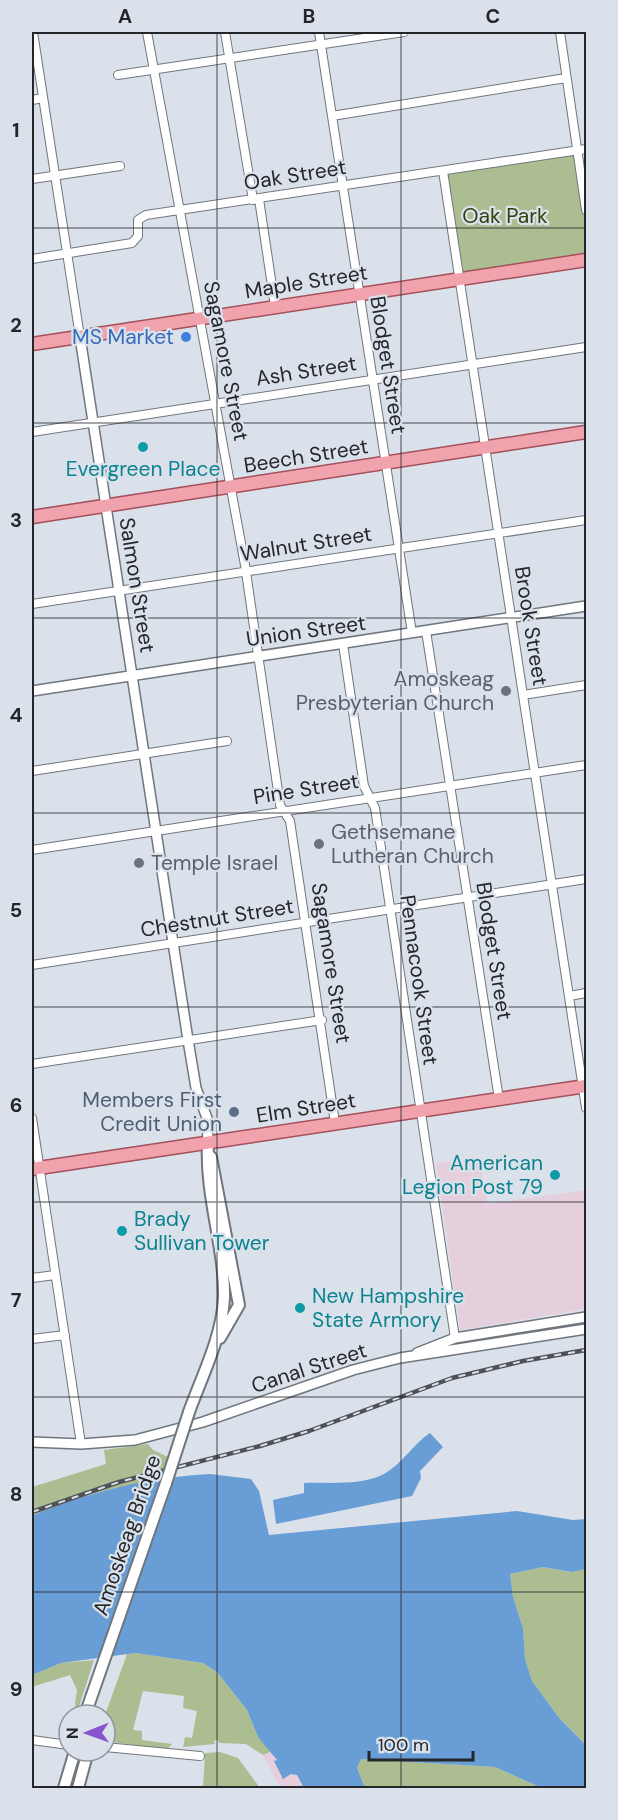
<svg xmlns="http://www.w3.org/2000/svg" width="618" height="1820" font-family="'DM Sans',sans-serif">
<rect width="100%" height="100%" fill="#dae1ea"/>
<path fill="#e5cfdd" d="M480,1158L487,1204L586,1190V1309L460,1330L436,1163Z
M353,1742L367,1770L347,1788H280L263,1755L272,1751L283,1778Z"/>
<path fill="#acbd91" d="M576,150L586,210V254L459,279L443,171Z
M148,1444L153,1450L168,1457L159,1479L91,1494L32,1516V1487L106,1464L104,1450Z
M543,1567L570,1572L586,1569V1745L559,1718L532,1681L525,1659L523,1628L513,1597L510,1574Z
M135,1653L203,1663L217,1672L247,1710L258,1737L272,1751L263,1755L246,1744L219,1743L218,1740L214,1741L215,1744L183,1747L185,1737L192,1738L197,1711L183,1708L184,1696L143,1691L133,1730L142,1731V1740L172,1744L167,1749L111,1742L105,1738V1715L127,1654Z
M94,1660L77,1713L75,1704L77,1690L70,1675L32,1687V1675L61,1663Z
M220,1752L238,1758L260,1788H203L205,1753Z
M361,1759L495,1767L542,1788H365L357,1768Z"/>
<path fill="#699dd5" d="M430,1433L443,1447L420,1471L421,1478L412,1496L276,1524L273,1500L304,1493V1483C329,1482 361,1486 384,1474C402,1464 413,1444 430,1433Z
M210,1474L251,1479L259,1491L269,1535L517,1511L573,1520L586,1519V1569L571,1572L543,1567L510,1574L513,1597L523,1628L525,1659L532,1681L559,1718L586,1745V1788H542L495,1767L361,1759L357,1768L365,1788H304L297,1775L291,1774L283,1779L274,1761L277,1760L258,1737L247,1710L217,1672L203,1663L135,1653L61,1663L32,1675V1516C88,1492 149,1477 210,1474Z"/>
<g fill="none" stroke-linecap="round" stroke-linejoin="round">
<defs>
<path id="minor" d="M33,32L80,337
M147,32L245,565L280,805L290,821L335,1123
M225,32L253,200
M319,32L412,633
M560,32L586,210
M118,75L404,32
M32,100L43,98
M332,116L566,78
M443,171L586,1108
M32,179L120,166
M259,199L275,306
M32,259L132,243L138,236V220L146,215L586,149
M32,432L586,347
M32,604L586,520
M426,631L499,1099
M343,644L364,786L375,808L455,1338
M523,695L586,685
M32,771L227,741
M32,850L586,765
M32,965L586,879
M569,996L586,993
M32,1064L322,1020
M32,1118L81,1444
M32,1278L55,1275
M32,1339L65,1335
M32,1740L69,1745
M105,1747L200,1756"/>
<path id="tertiary" d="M80,337L188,1040L196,1088L207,1118L208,1143
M32,691L586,606
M417,1353L455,1338L586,1317
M32,1442L81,1444L135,1440L203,1422L353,1370L400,1358L586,1329"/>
<path id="secondary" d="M211,1157L239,1305L220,1338
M189,1412C202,1376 222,1337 224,1298C225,1247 205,1196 208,1143
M85,1715L166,1483
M64,1788L75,1751
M78,1788L88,1751"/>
<path id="primary" d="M32,344L586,260
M32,517L586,432
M32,1169L586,1086"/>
</defs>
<use href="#minor" stroke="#70767e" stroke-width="10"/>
<use href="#tertiary" stroke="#70767e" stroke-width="12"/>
<use href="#secondary" stroke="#70767e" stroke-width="14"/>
<use href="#primary" stroke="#a3505b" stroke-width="15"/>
<use href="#minor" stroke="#fff" stroke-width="8"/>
<use href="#tertiary" stroke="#fff" stroke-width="9"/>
<use href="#secondary" stroke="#fff" stroke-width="10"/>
<use href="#primary" stroke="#f1a3ad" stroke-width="12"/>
<defs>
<path id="rail" d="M32,1512L119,1482L260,1446L309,1431L452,1378L523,1361L586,1350"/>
</defs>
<use href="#rail" stroke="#4e5156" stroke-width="4.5"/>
<use href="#rail" stroke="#dae1ea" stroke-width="2" stroke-dasharray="7" stroke-linecap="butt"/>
<defs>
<path id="secondary-bridge" d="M166,1483L189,1412"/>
</defs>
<use href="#secondary-bridge" stroke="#70767e" stroke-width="14" stroke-linecap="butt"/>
<use href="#secondary-bridge" stroke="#fff" stroke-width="10"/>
</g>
<path fill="none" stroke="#242629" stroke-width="1.5" stroke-opacity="0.55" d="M217,32V1788M401,32V1788M32,228H586M32,423H586M32,618H586M32,813H586M32,1007H586M32,1202H586M32,1397H586M32,1592H586"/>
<circle fill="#3f7fe0" stroke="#dae1ea" stroke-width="2" cx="186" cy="337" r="6"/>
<g fill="#0f9aa8" stroke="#dae1ea" stroke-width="2">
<circle cx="143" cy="447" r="6"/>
<circle cx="555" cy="1175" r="6"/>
<circle cx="122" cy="1231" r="6"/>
<circle cx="300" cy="1308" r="6"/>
</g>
<g fill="#6b7280" stroke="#dae1ea" stroke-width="2">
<circle cx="506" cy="691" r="6"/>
<circle cx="319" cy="844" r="6"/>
<circle cx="139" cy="863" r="6"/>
</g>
<circle fill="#5c6f8a" stroke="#dae1ea" stroke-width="2" cx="234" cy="1112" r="6"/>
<g text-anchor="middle" stroke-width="4.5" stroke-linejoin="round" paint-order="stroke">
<g font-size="21" fill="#242629" stroke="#dae1ea">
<text transform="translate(295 175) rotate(-9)" y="7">Oak Street</text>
<text transform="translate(306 282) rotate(-9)" y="7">Maple Street</text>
<text transform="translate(226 361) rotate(79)" y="7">Sagamore Street</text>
<text transform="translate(388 365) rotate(81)" y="7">Blodget Street</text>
<text transform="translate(306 371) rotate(-9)" y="7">Ash Street</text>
<text transform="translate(306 456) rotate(-9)" y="7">Beech Street</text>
<text transform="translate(306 544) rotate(-9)" y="7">Walnut Street</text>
<text transform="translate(137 585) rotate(81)" y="7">Salmon Street</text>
<text transform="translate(531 626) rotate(81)" y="7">Brook Street</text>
<text transform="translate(306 631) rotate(-8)" y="7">Union Street</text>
<text transform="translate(306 789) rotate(-9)" y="7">Pine Street</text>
<text transform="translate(217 918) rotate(-9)" y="7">Chestnut Street</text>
<text transform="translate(494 951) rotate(81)" y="7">Blodget Street</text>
<text transform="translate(331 963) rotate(81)" y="7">Sagamore Street</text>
<text transform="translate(419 980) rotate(82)" y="7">Pennacook Street</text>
<text transform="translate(306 1108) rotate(-9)" y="7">Elm Street</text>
<text transform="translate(309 1368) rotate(-18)" y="7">Canal Street</text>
<text transform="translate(127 1535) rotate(-71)" y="7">Amoskeag Bridge</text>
</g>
<g font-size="21" fill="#30410b" stroke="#dae1ea">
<text x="505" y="223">Oak Park</text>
</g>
<g font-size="21" fill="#366cbe" stroke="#dae1ea" text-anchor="end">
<text x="174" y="344">MS Market</text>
</g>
<g font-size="21" fill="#0d838f" stroke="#dae1ea" text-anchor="start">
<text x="143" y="476" text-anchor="middle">Evergreen Place</text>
<text x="543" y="1170" text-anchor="end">American<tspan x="543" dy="24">Legion Post 79</tspan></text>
<text x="134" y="1226">Brady<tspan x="134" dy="24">Sullivan Tower</tspan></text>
<text x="312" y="1303">New Hampshire<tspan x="312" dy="24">State Armory</tspan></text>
</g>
<g font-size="21" fill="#5b616d" stroke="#dae1ea" text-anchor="start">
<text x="494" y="686" text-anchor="end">Amoskeag<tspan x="494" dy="24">Presbyterian Church</tspan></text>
<text x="331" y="839">Gethsemane<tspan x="331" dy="24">Lutheran Church</tspan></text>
<text x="151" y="870">Temple Israel</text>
</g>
<g font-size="21" fill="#4e5e75" stroke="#dae1ea" text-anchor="end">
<text x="222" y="1107">Members First<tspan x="222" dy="24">Credit Union</tspan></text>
</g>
</g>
<rect width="618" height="1820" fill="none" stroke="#dae1ea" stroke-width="66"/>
<g transform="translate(87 1733) rotate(269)"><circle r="28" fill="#dae1ea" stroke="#91969d" stroke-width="1.5"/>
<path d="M0-4.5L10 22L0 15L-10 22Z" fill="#8854cd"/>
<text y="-9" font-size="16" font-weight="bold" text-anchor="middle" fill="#242629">N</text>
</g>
<path d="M369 1751v9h104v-9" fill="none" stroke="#242629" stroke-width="3"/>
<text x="378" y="1751" font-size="18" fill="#242629" stroke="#dae1ea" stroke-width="4.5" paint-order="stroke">100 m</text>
<rect x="33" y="33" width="552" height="1754" fill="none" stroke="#242629" stroke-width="2"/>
<g font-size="20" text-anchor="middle" font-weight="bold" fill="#242629">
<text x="125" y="23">A</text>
<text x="309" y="23">B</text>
<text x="493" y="23">C</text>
<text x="16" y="137">1</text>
<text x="16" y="332">2</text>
<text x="16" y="527">3</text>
<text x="16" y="722">4</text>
<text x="16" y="917">5</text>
<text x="16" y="1112">6</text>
<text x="16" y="1307">7</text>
<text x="16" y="1501">8</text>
<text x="16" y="1696">9</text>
</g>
</svg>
